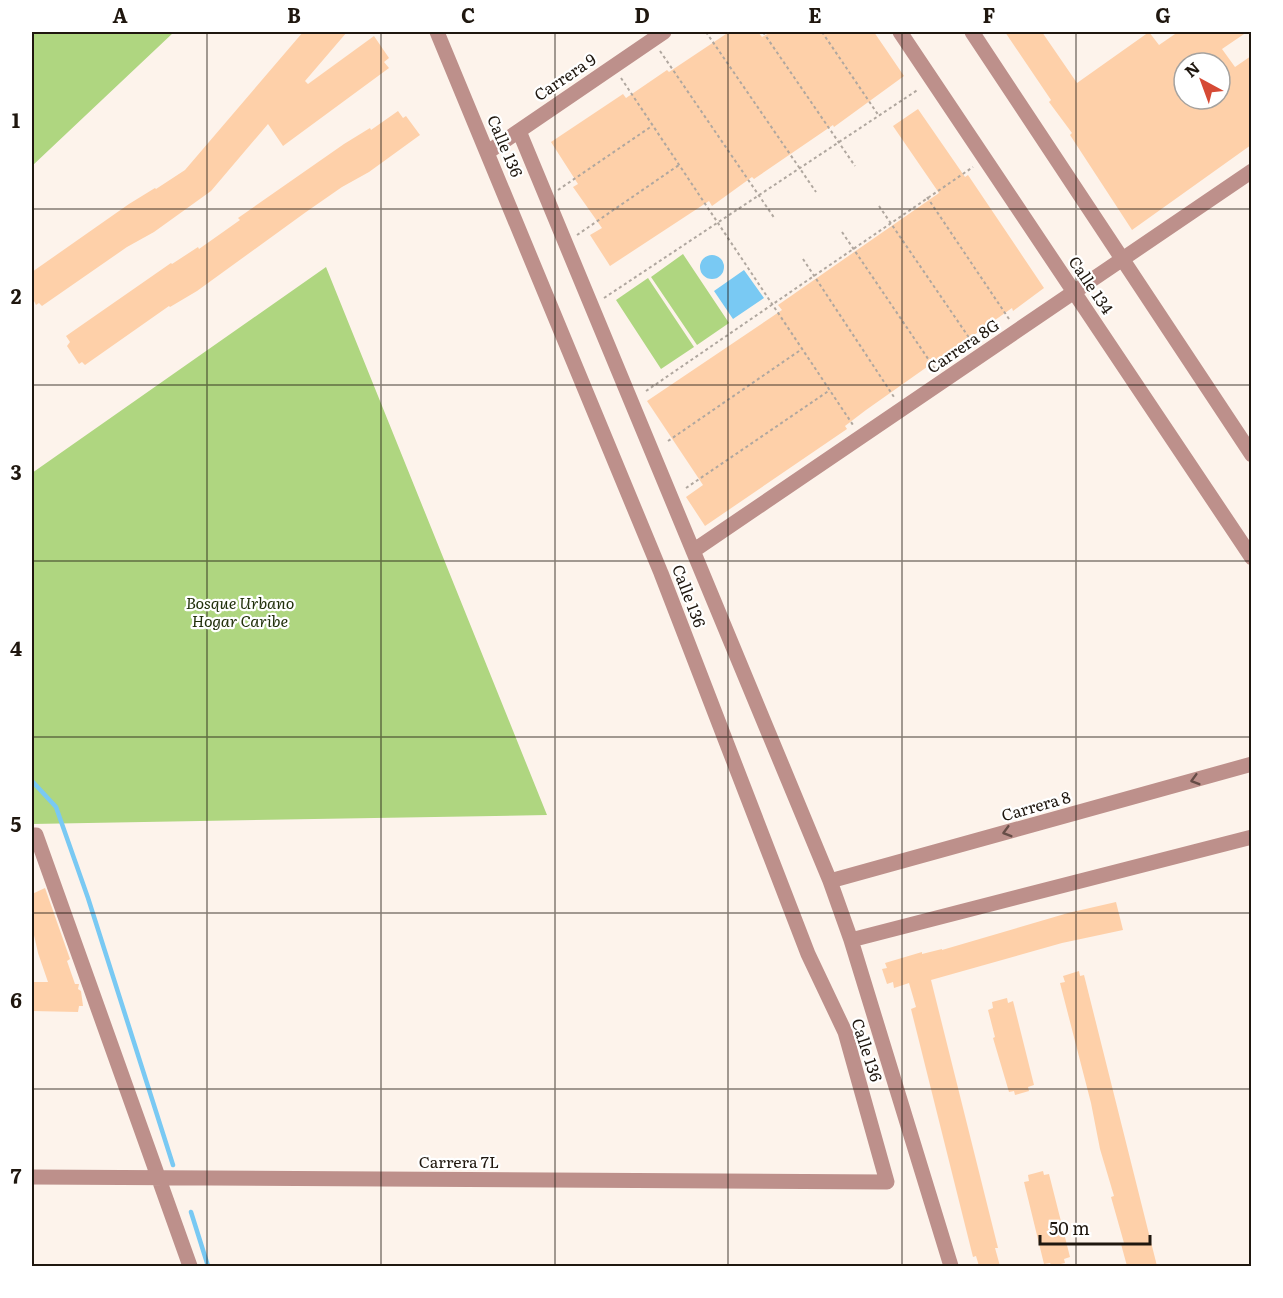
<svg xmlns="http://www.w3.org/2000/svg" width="1283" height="1298" font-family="Literata,serif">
<rect width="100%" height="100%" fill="#fdf3eb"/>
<path fill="#afd680" d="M32,32H174L32,166Z
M683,254L729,323L697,345L651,277Z
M326,267L547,815L32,824V473Z
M648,278L694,347L661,369L616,300Z"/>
<path fill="#79c9f3" d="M700 267a12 12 0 1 1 24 0a12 12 0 1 1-24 0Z
M744,270L764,298L733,319L714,291Z"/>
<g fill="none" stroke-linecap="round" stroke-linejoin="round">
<path stroke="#79c9f3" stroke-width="4.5" d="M32,781L56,807L88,898L173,1165
M191,1212L208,1266"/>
</g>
<path fill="#fed0a9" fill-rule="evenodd" d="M303,32H347L305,81L308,84L374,36L389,58L384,62L389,68L283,146L268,124L211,191L154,232L127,247L42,306L39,303L36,305L32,297V272L129,204L155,188L156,189L185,170Z
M729,32H758L762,37L771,32H874L904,76L834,127L833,125L754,179L752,177L712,206L709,201L610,266L590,235L602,228L573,187L578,184L551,142L623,94L626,98L667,70L669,72Z
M1005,32H1042L1077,83L1149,32L1159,45L1178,32H1247L1222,49L1235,67L1251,56V145L1132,230L1070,135L1072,133L1049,102L1051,100ZM1184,63H1220V99H1184Z
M918,109L965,177L968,175L1044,288L1013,311L1012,308L947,354L948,355L935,364L934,362L866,410L845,426L847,429L705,526L686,497L703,485L647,401L782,310L778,305L939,193L893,126Z
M398,111L403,118L406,116L420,135L369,172L342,187L306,212L197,291L170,307L169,306L85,365L82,362L79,364L67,346L70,342L66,336L171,263L172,264L198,247L199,249L240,220L238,218L344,144L370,128L371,130Z
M45,888L70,959L67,961L75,984H79L78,989L81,991L83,1006H79L78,1012L32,1011V982H48L38,953L32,926V894Z
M1116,902L1123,930L1062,943L931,980L998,1248H995L1000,1266H979L976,1256L973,1257L911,1009L916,1007L909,983L894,988L893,982L887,984L882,969L887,968L885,963L922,952V954L942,949V950L1068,913Z
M1079,971L1080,976L1084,975L1157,1266H1127L1121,1244L1124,1243L1111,1197L1114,1196L1100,1149L1091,1103L1060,983L1065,982L1063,976Z
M1007,998L1008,1003L1013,1001L1034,1085L1028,1087L1029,1091L1015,1095L1014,1091L1009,1092L993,1038L995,1037L988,1010L993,1008L992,1002Z
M1043,1171L1044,1175L1049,1174L1070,1257L1064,1259L1065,1263L1052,1266L1050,1263L1044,1264L1024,1182L1029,1181L1028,1175Z"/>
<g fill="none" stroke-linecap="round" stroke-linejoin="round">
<path stroke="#b0a79f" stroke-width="2" stroke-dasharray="3 3" stroke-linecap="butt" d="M706,32L816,192
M763,32L855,166
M822,32L879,116
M660,51L775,219
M621,78L853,425
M558,190L652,126
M927,197L1009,319
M879,206L972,342
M842,232L935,369
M577,235L679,165
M803,259L894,397
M604,298L919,89
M646,391L973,167
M668,441L802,349
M686,488L830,390"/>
<path stroke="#bd908b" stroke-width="15" d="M900,32L1252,558
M972,32L1252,455
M519,131L830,881L851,940L951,1266
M488,152L664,32
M693,551L1252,171
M32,835H36L190,1266
M830,881L1252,764
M851,940L1252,837
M32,1177L887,1182L845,1032L808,954L661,573L437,32"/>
</g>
<defs><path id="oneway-chevron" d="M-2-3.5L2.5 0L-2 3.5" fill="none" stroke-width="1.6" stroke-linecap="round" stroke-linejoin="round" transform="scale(1.5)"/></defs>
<g stroke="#664d47">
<use href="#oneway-chevron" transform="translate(1195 780) rotate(164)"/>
<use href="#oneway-chevron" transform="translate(1007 832) rotate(164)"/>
</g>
<path fill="none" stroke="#1f170f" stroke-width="1.5" stroke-opacity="0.55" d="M207,32V1266M381,32V1266M555,32V1266M728,32V1266M902,32V1266M1076,32V1266M32,209H1252M32,385H1252M32,561H1252M32,737H1252M32,913H1252M32,1089H1252"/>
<g text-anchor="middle" stroke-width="4.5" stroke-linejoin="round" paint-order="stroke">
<g font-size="16" fill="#1f170f" stroke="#fff">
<text transform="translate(565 77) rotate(-34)" y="6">Carrera 9</text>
<text transform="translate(505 146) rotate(67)" y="6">Calle 136</text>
<text transform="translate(1091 285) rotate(56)" y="6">Calle 134</text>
<text transform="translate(963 346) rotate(-34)" y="6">Carrera 8G</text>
<text transform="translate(689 596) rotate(69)" y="6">Calle 136</text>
<text transform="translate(1036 806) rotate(-16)" y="6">Carrera 8</text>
<text transform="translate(867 1050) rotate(72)" y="6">Calle 136</text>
<text x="459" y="1168">Carrera 7L</text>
</g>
<g font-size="16" font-style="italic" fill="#21300b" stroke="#fff">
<text x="240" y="609">Bosque Urbano<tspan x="240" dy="18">Hogar Caribe</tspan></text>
</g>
</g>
<rect width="1283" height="1298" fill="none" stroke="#ffffff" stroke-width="66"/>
<g transform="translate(1202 81) rotate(319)"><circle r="28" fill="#ffffff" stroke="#a5a29f" stroke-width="1.5"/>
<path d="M0-4.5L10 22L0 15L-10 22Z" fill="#d64a35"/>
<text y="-9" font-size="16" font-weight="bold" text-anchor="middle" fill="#1f170f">N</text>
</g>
<path d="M1040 1235v9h110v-9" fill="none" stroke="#1f170f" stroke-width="3"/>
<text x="1049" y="1235" font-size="18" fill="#1f170f" stroke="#ffffff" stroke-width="4.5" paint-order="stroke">50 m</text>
<rect x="33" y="33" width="1217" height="1232" fill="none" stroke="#1f170f" stroke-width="2"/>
<g font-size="20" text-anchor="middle" font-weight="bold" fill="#1f170f">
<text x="120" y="23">A</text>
<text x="294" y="23">B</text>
<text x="468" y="23">C</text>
<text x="642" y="23">D</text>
<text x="815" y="23">E</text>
<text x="989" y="23">F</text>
<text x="1163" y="23">G</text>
<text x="16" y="128">1</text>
<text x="16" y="304">2</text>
<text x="16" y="480">3</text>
<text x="16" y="656">4</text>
<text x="16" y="832">5</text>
<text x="16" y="1008">6</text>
<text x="16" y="1184">7</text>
</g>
</svg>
